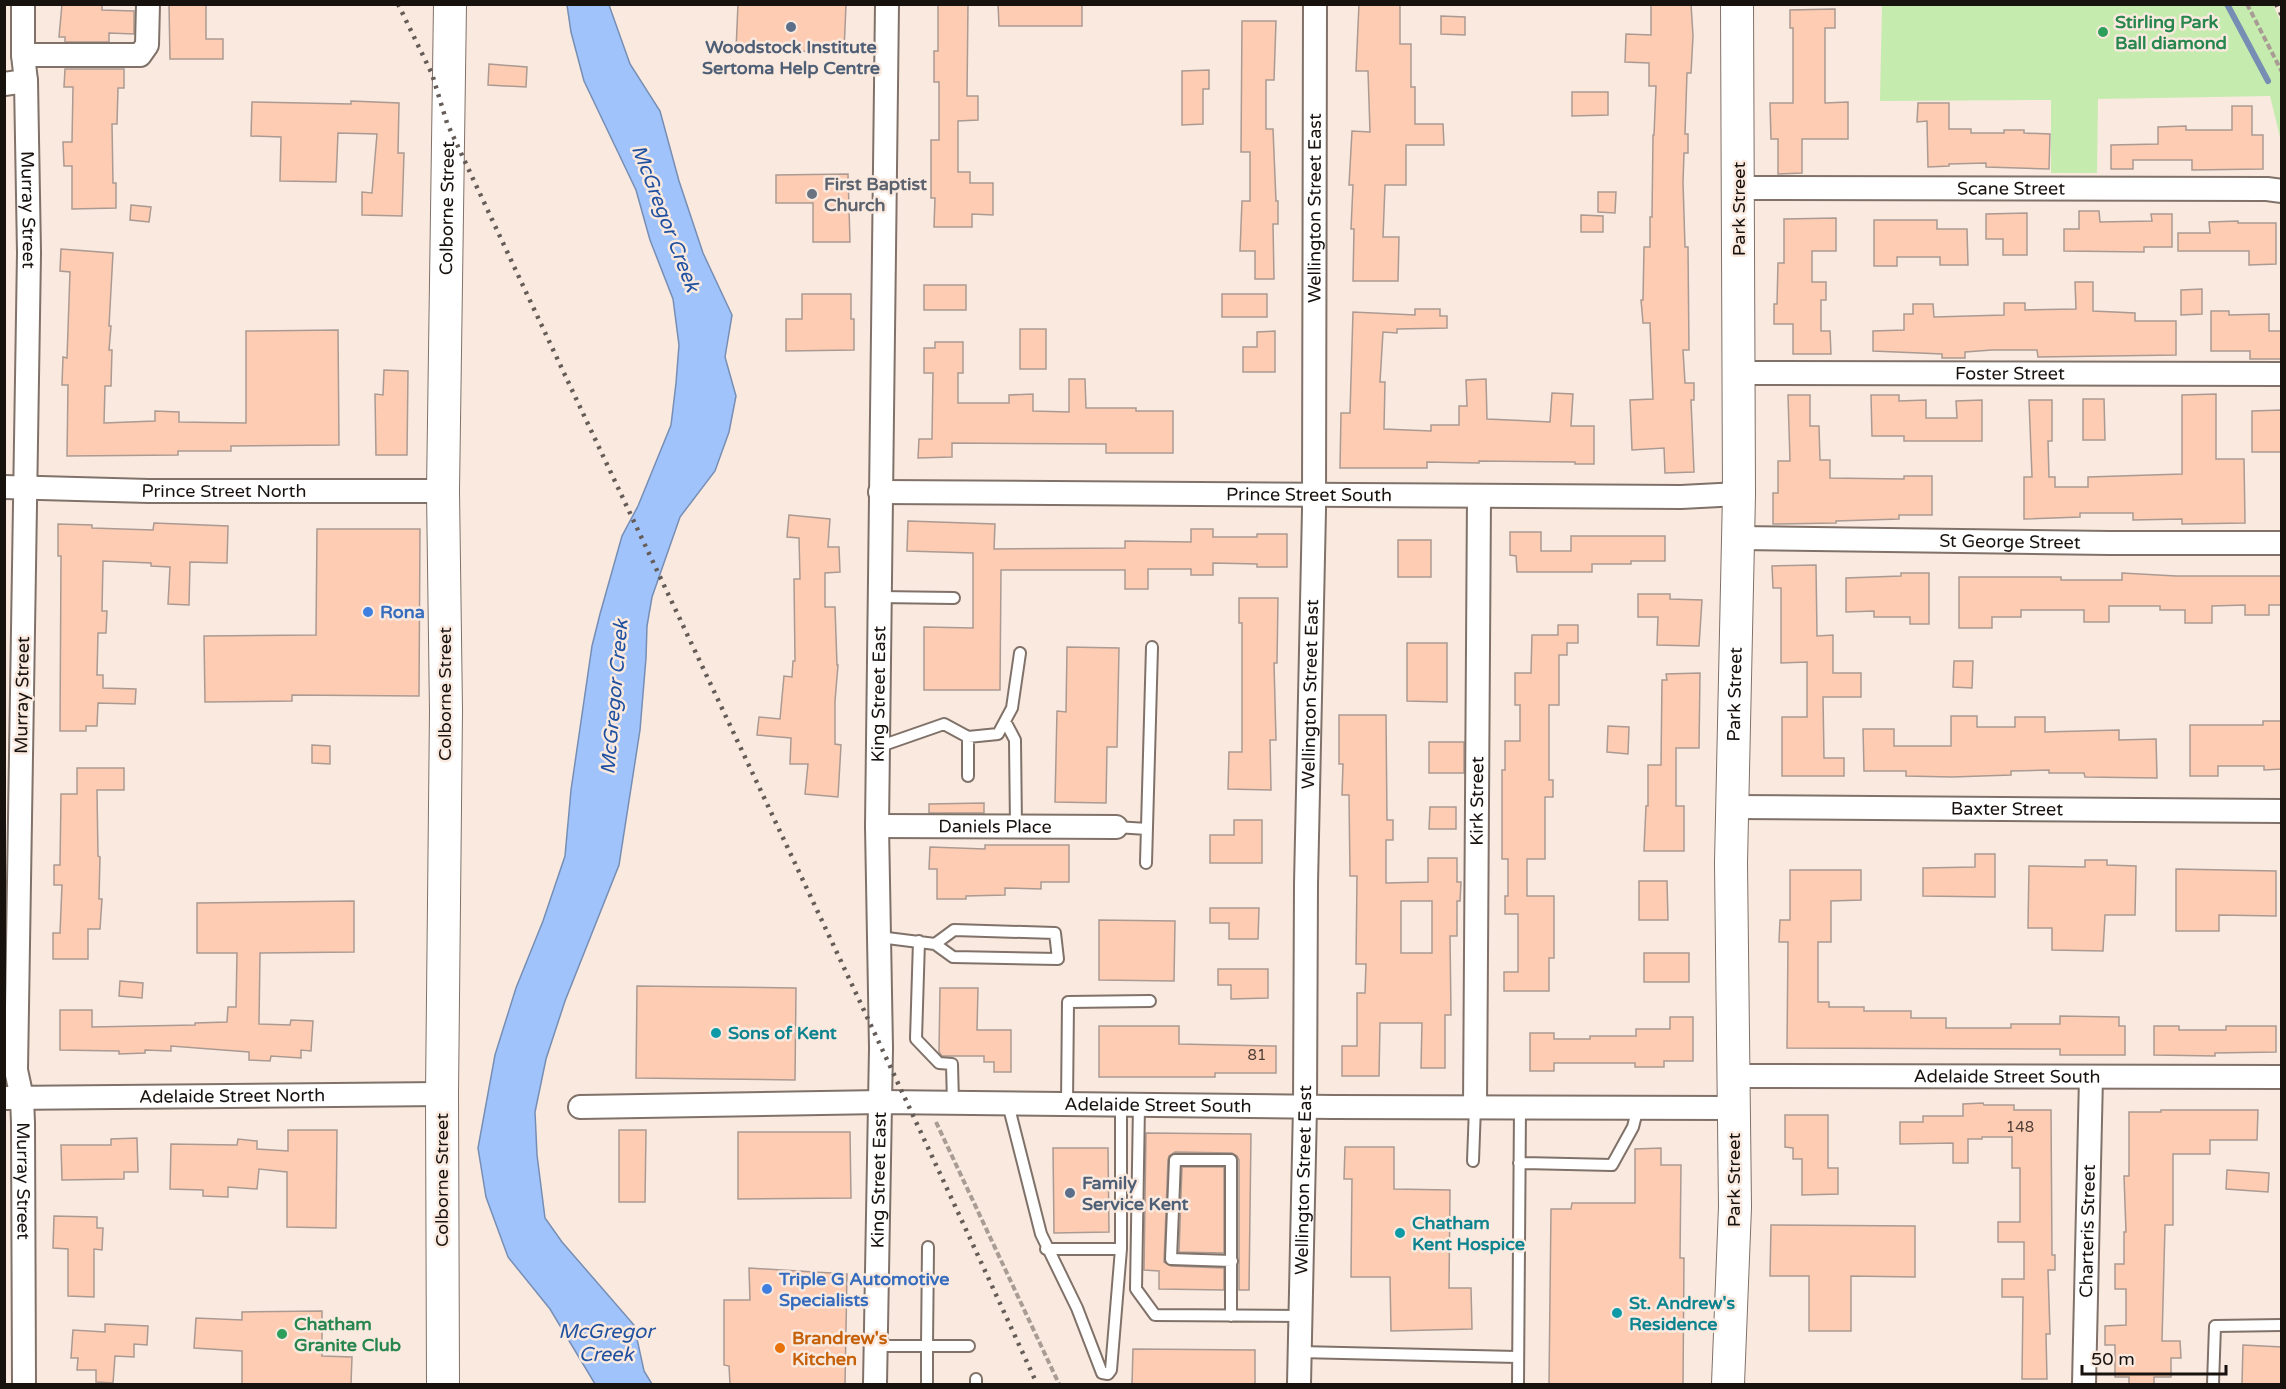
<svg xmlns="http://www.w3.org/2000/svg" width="2286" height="1389" font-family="'Varela Round',sans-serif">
<rect width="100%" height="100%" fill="#f9e9df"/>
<path fill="#c5ebae" d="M2273,5L2281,22V141L2270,96L2098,99L2097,173H2051V100L1880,101L1882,5Z"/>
<path fill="#a0c3fb" stroke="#778eb4" stroke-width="1.5" d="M567,5H609L630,64L660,111L679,181L703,253L732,315L725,357L736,396L729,432L715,471L680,517L652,597L647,626L646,658L640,730L619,865L565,1001L546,1059L535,1112L537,1155L545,1218L562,1242L634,1325L644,1371L652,1384H595L550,1309L508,1257L486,1197L478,1148L495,1055L516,988L543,921L565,856L571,790L592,646L600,614L622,536L638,506L671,425L676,383L679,345L673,299L650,240L636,190L584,81L571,32Z"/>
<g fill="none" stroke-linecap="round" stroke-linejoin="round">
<path stroke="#778eb4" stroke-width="6" d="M2227,4L2268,81"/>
</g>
<path fill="#feccb3" stroke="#ab9a92" stroke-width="1.5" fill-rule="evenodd" d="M62,4H102V10L134,11V34L109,33V42H65V37H59Z
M169,4H206V39H223V59H170Z
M738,4H846L844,52L736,50Z
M938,4H968L967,96H978V120L958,121V172H970V183H993V215L972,214V227H934L935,198H931V140H939V82H934V51H938Z
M998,4H1082V26H999Z
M1359,4H1400V44H1411V87H1415V124H1443L1444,145H1406V185H1385L1383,237H1399L1398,281H1353L1354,229H1351L1353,185H1349L1352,131L1370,132L1368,71H1356Z
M1651,4H1691L1693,36L1691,73H1687L1685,134H1688V153H1684L1683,182L1685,247H1688L1689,350H1683L1685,383H1694V400H1691L1694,472L1665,473L1664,448L1632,450L1630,400L1653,399L1650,323H1643L1641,300H1643L1644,247H1650V217H1652L1653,135H1654L1656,86H1649V63L1625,62L1626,34L1651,35Z
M1835,9V28H1825V103L1848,102V139H1802V173L1778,174V139H1771L1770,103H1793V28H1790V10Z
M1441,16L1465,17V35L1441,34Z
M1242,21H1276L1274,80H1266V129H1273L1276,201H1278V224H1273L1274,279H1255V251H1240L1242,201H1250V152H1241Z
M489,64L527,67L526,87L488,85Z
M65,69H124V88H118L117,124H112L113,183H116V208L72,209V166H64L63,142H72L73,87H64Z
M1209,70V89H1203V124L1182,125V71Z
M1572,92H1608V115L1572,116Z
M351,101L399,103L398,153H404L402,216L362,215V192L372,193L377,134L338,133L336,182L280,181L281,137L251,136L252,102L351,104Z
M1918,103H1949V129H1971V133H2004V130H2024V133L2050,134L2049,169L1986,167V163L1949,164V166L1928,167L1927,121L1917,122Z
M2232,106H2252V135H2263V169L2192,170V160H2133V169H2111V145L2158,144V127L2186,126V130H2232Z
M848,174L850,242H813V203H776V175Z
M1598,192H1616L1615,213L1598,212Z
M131,205L151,207L149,222L130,220Z
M2079,211H2099L2100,222L2152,221L2151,214H2172V247H2144V252L2064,251V229H2079Z
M2027,213V255H2003V239H1986V214Z
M1581,215L1603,216V232H1581Z
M1836,218V251H1812V282H1826V300H1821V331H1830L1831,354H1793V324H1774V304H1777L1778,263H1784V219Z
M1874,220H1937V229H1967L1968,265H1940V257H1897V266H1874Z
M2238,221V223H2276V264L2249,265V251H2178V233H2210L2209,222Z
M61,249L113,253L109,326H111L109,350H112L111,386H105L104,423L155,421V411L179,412V422L246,423V331L338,330L339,445L231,446V451H178V455L67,456L68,385H62L63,357L67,358L70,272L60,271Z
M2075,282H2093V311L2135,313V321H2176V355L2038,357L2037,350H1992L1965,352V358H1942V354L1873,351V331L1904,330V314H1913V304H1933L1934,317L2004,315V303H2025V310L2076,309Z
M924,285H966V310H924Z
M2202,289V314L2181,315V290Z
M802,294H851V319H854V350L786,351V319H802Z
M1222,294H1267V317H1222Z
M1415,309H1440V316H1447V328L1397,329V333L1383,332L1380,382H1385L1384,429L1431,431V425H1459V406H1467L1466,380L1486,379L1487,419L1550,422L1552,393L1573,394L1571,426H1594V464H1575V462L1479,461V463L1427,462V468H1340L1341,413H1350L1353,312L1415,315Z
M2211,311H2229V315L2269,314V331H2282V359H2250V351H2211Z
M1020,329H1046V369H1020Z
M1275,331V372H1243V347H1257V332Z
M935,342H963V373H958V403H1009V395L1033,394V411L1069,412V379H1085L1086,408H1136V411H1173V453H1106V444L952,443V457L918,458L919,439H932L933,373H924V348H935Z
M384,370L408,371L407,455H376L375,394L383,395Z
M2216,394V459H2244L2245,523L2182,524V519L2133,520V513H2080V517L2024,519V477H2032L2029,400H2052V441H2048L2049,477H2055V487H2088V477L2182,474V395Z
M1788,395H1810V426H1819L1820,460H1830V478L1904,479V476H1932V515H1899V519L1836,521V523L1773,524V493H1778V461H1790Z
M1871,395H1899V401L1926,400V418H1957L1956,401L1982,400V441H1904V436H1872Z
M2083,399H2104L2105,440H2083Z
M2282,410V452H2252V411Z
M789,515L830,519L828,547H839L840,572L825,573V607H835L837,665H838L835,701V744L841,745L838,797L805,794L808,764H790L791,738L757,735L759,717L780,719L784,676L792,677L793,661H795L794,579H800L799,538L787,537Z
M908,521L995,524L994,549L1125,548V541L1191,542V529H1213V537H1257V534H1287V567H1257V564L1213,563V575H1191V569H1148V589H1125V570H1001L1000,690H924V627L973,628V553L907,551Z
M154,523L228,526L227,563L190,562L189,605L168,604L170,567L151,566V563L103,561L102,611H107L106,633H98L97,675H103V688L136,689L135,704L98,703L97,726H86V731H60L61,556H58V524L92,525V528L153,530Z
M317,529H420L419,696L292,695V701L205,702L204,636L316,635Z
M1510,532H1541V551H1571V536H1665V561H1631V564H1592V572H1517L1516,556L1510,555Z
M1398,540H1431V577H1398Z
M1816,565L1817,636L1833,635V673H1861V697H1823L1824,758H1844V776H1782V717H1807V662L1781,663V588H1773L1772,566Z
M1901,573H1929V624H1910V617H1874V611L1846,612V578L1901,576Z
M2122,573L2176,576H2282V605H2269V615H2245V605L2212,606V623H2185V610H2160V606H2109V622H2084V610H2021V617H1992V628H1959V577H2061V580H2122Z
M1638,594H1670V599L1702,600L1699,646L1657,645L1658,617H1638Z
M1239,598H1278L1277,663H1274L1276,740H1270L1271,790L1228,789L1229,752H1242V623H1239Z
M1558,625H1578V643H1567V655H1559V705H1549V780H1553V797H1545V859H1527V896H1554V958H1549V991H1504V972H1518V914H1505V896H1508V859H1502V770H1505V741H1520V705H1515V673H1531L1532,635H1558Z
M1407,643H1447V702L1407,701Z
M1067,647L1119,648L1117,747H1107L1106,803L1055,802L1057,711L1066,712Z
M1954,661H1973L1972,688L1953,687Z
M1700,673L1699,748H1676V806H1684V851H1644L1646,806H1648V765H1661L1662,680H1667L1666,674Z
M1339,715H1386L1387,820H1393V840H1386V883L1428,882V858H1457V882H1461L1460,901H1457V936H1450L1451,1015H1445V1068H1421L1422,1023H1380L1379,1076H1342V1046H1357V993H1365L1366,964H1356L1357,876H1350L1349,795H1342L1343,764H1339ZM1401,901H1432V953H1401Z
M1951,716H1977V727H2015V717H2045V732L2119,730V740L2156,739L2157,778L2085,777L2084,773H2049V770L2011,771V775L1952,777L1906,776V771H1864L1863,729H1894V746H1951Z
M2263,721H2282V769L2264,770V766H2218V776H2190V725H2263Z
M1608,726L1629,727L1628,754L1607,752Z
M1429,742H1464V773H1429Z
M312,745L330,746V764L312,763Z
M77,768H124V790H97L98,856L100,857L99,899H102L100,929H88V959H53V933H60L62,885H54V865H60L61,794H77Z
M984,803V813H929V804Z
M1430,807H1456V829H1429Z
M1234,820H1262V863H1210V835H1234Z
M985,845H1069V882H1041V889L1005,888V895L966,896V899H937V869H929L930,847L985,849Z
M1975,854H1995V897L1923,896V868L1975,867Z
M2085,860H2107V865L2136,866L2135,915H2105L2103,951L2052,950V928H2028L2029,866L2085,867Z
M2176,869L2276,871V916L2219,915V931H2176Z
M1790,870H1861V900L1831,901V942H1818V1002H1829V1007H1864V1011H1911V1018H1946V1028H2011V1024H2060V1016L2119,1017V1026H2125V1055H2060V1049L1787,1048L1788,942H1779L1780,920H1790Z
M1639,881H1667L1668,920H1639Z
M354,901V952L260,953L259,1024L290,1025L291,1020L313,1021L311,1051L301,1050V1058L271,1056L270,1061L249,1060V1052L171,1046V1051L145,1050V1053L119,1054V1051L60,1050V1010H92V1027L195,1025V1023L227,1022L228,1007H236L237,953H197V903Z
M1210,908H1259L1258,939H1229V923H1210Z
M1099,920L1175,921L1174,981L1099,980Z
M1644,953H1689V982H1644Z
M1218,969H1268V998L1231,999V985H1218Z
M120,981L143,983L142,998L119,996Z
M637,986L796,988L795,1080L636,1078Z
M940,988H978L977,1030H1011V1072H994V1062H984V1056H942L939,1052Z
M1670,1017H1693V1061H1664V1067H1635V1063H1554V1071H1530V1033H1554V1039H1590V1036H1636V1029H1670Z
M1099,1026H1179V1044L1276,1046V1073H1215V1077H1099Z
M2154,1026H2179V1030H2226V1026H2276V1052L2215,1053V1056L2154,1055Z
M1983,1103L1984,1105H2014V1110H2051L2052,1255H2055V1270H2048L2050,1334H2046L2047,1379H2022L2023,1297H2002V1279H2024V1242H1998V1222H2020V1168H2012V1137H1982V1139H1968V1163H1953V1143L1900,1144V1122H1923V1116H1963V1104Z
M2161,1110H2258L2257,1140H2210V1154H2173V1225H2165L2162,1341H2180L2181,1358H2171V1377H2154V1384H2129V1377H2115V1345H2105V1326L2126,1325V1289H2115V1264H2124V1232H2126L2124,1176H2129V1112H2161Z
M1785,1115H1828V1168H1838V1194L1802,1195V1159H1793V1148L1785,1147Z
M288,1130H337L336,1228L287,1227V1172L259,1169L257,1189L228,1187V1197L203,1196V1190L170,1189L171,1144L237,1145L238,1139L257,1141V1149L288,1151Z
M619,1130H646L645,1202H619Z
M738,1132H850L851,1198L738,1199Z
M1146,1133L1251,1134L1249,1290H1239V1160L1237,1156L1232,1153L1175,1152L1169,1156L1168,1160L1164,1262L1171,1266L1224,1268V1290L1159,1289V1271L1144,1270Z
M137,1138L138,1172H124V1179L62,1180L61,1145H111V1139Z
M1345,1147H1394V1189L1450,1190L1449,1288H1471L1472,1329L1391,1331L1390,1277H1351L1352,1179H1344Z
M1053,1148H1108L1109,1232L1054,1233Z
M1661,1148V1165H1681L1680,1258H1684L1683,1384H1549L1551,1209H1571L1572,1203H1635V1149Z
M1182,1167H1224V1253L1179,1252Z
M2227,1170L2269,1173L2268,1192L2226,1189Z
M54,1216L97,1217V1228H103L102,1250L94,1249V1297L68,1296V1249L53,1248Z
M1771,1225L1915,1226V1277L1851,1276V1331H1809V1276H1770Z
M749,1268L847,1274L845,1384H730L729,1366L724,1365V1300H750Z
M322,1311V1356L352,1357L351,1384H242V1351L194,1348L196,1318L242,1320V1312Z
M105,1324L148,1326L147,1345L134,1344V1357L115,1356L113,1383L96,1382V1370H77L78,1358H71L73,1330L105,1332Z
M2243,1345L2282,1347V1384H2242Z
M1133,1349L1255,1350V1384H1132Z"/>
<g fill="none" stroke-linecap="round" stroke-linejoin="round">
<defs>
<path id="lane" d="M879,597L954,598
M1005,721L1015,740L1016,827
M968,737L998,734L1012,708L1020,653
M878,747L944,724L968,737V776
M1116,827L1147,829
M1146,863L1152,647
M879,937L935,944L953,957L1058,959L1055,933L954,930L935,944
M919,941L916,1039L939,1063L952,1064L953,1103
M1008,1104L1041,1234L1077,1308L1102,1373L1108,1374L1111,1370L1121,1249H1046
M1067,1104L1068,1002L1150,1001
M1121,1105V1249
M1139,1105L1136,1289L1155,1315L1300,1316
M1473,1161L1475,1107
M1519,1163L1612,1165L1633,1127L1638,1107
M1231,1316V1160H1175L1171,1259L1232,1261
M876,1346H927L928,1247
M1299,1352L1517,1357
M976,1379V1384
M927,1384V1346H969
M1518,1384L1520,1107
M2213,1384L2215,1326L2282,1325"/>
<g id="street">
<path id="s1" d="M23,4V55L26,81L29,253L16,1070L22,1098L23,1123L24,1384"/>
<path d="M23,55H140L147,45L148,4"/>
<path d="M4,84L26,81"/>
<path id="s2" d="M1739,188L2267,189L2282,191"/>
<path id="s3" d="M1738,373L2282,374"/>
<path id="s4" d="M4,487L149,491H443"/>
<path id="s5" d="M880,492L1681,497L1739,494"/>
<path id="s6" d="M1738,538L2110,543H2282"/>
<path id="s7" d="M1731,807L2282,811"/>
<path id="s8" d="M877,826L1116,827"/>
<path id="s9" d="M1733,1076L2282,1077"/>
<path id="s10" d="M4,1098L442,1094"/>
<path id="s11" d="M580,1107L881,1102L1333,1107L1734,1108"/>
<path id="s12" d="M1475,1107L1479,496"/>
<path id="s13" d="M875,1384L881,1048L877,826L887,4"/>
<path id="s14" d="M1299,1384L1305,1107L1306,884L1314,510L1315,4"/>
<path id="s15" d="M2084,1384L2091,1077"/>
</g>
<g id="secondary">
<path id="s16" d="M443,1384L442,1094L446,711L443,491L450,4"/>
<path id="s17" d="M1728,1384L1735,1207L1731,863L1739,494L1737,4"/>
</g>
</defs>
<use href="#lane" stroke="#807269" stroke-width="14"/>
<use href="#street" stroke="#807269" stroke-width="26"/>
<use href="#secondary" stroke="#807269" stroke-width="34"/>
<path stroke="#a89c94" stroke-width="4" stroke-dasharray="6 3" stroke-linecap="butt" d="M2247,4L2282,72
M936,1122L1059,1384"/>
<use href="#lane" stroke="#fff" stroke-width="10"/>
<use href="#street" stroke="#fff" stroke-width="22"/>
<use href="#secondary" stroke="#fff" stroke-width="32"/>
<path stroke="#655c57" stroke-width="4.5" stroke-dasharray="3 6" stroke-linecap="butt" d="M398,4L432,74L447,123C643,544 844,962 1037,1384
M2276,4L2282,16"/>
</g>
<g fill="#5c6f8a" stroke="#f9e9df" stroke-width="2">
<circle cx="791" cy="27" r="6"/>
<circle cx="1070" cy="1193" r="6"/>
</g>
<g fill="#2e9e5b" stroke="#f9e9df" stroke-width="2">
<circle cx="2103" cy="32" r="6"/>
<circle cx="282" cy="1334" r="6"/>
</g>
<circle fill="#6b7280" stroke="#f9e9df" stroke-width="2" cx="812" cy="194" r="6"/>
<g fill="#3f7fe0" stroke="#f9e9df" stroke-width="2">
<circle cx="368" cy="612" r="6"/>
<circle cx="767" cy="1289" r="6"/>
</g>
<g fill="#0f9aa8" stroke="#f9e9df" stroke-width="2">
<circle cx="716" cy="1033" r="6"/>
<circle cx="1400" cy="1233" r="6"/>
<circle cx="1617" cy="1313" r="6"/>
</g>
<circle fill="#e8710a" stroke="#f9e9df" stroke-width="2" cx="780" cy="1348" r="6"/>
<g text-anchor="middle" stroke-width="5" stroke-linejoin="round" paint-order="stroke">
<g font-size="15" fill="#524038">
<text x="1257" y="1060">81</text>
<text x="2020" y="1132">148</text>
</g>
<g font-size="18" font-weight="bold" fill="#27864d" stroke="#f9e9df" text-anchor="start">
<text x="2115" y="28">Stirling Park<tspan x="2115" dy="21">Ball diamond</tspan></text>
<text x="294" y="1330">Chatham<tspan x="294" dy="21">Granite Club</tspan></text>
</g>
<g font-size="18" font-weight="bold" fill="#4e5e75" stroke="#f9e9df">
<text x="791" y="53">Woodstock Institute<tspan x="791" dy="21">Sertoma Help Centre</tspan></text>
<text x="1082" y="1189" text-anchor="start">Family<tspan x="1082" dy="21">Service Kent</tspan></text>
</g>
<g font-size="18" font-weight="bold" fill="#5b616d" stroke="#f9e9df" text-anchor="start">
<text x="824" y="190">First Baptist<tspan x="824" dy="21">Church</tspan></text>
</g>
<g font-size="18" fill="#18120f" stroke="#f9e9df">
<text dy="6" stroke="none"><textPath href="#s2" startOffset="272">Scane Street</textPath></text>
<text dy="6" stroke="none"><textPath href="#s1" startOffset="206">Murray Street</textPath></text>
<text dy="6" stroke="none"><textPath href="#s16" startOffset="1176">Colborne Street</textPath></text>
<text dy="6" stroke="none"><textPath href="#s14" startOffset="1176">Wellington Street East</textPath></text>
<text transform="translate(1739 209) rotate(-90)" y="6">Park Street</text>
<text dy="6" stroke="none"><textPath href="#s3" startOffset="272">Foster Street</textPath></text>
<text dy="6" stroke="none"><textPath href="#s4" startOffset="220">Prince Street North</textPath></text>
<text dy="6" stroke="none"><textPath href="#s5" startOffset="429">Prince Street South</textPath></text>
<text dy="6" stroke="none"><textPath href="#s6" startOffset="272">St George Street</textPath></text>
<text transform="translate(445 694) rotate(-90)" y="6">Colborne Street</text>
<text transform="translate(22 695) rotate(-89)" y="6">Murray Street</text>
<text dy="6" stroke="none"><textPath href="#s13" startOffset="690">King Street East</textPath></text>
<text dy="6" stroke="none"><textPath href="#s14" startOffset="690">Wellington Street East</textPath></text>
<text dy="6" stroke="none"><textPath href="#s17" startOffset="690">Park Street</textPath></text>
<text dy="6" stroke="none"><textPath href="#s12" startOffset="306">Kirk Street</textPath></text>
<text dy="6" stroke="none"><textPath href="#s7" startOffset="276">Baxter Street</textPath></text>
<text dy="6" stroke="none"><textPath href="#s8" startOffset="118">Daniels Place</textPath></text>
<text dy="6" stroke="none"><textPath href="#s9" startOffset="274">Adelaide Street South</textPath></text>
<text dy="6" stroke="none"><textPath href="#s10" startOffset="228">Adelaide Street North</textPath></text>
<text dy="6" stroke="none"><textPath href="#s11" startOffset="578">Adelaide Street South</textPath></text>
<text dy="6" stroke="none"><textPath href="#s1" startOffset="1178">Murray Street</textPath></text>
<text transform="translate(442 1180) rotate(-90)" y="6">Colborne Street</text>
<text dy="6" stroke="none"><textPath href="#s13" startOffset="204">King Street East</textPath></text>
<text dy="6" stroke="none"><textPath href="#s14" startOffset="204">Wellington Street East</textPath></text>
<text transform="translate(1734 1180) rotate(-90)" y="6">Park Street</text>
<text dy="6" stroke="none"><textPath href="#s15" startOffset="153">Charteris Street</textPath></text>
</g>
<g font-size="18" font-weight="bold" fill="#366cbe" stroke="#f9e9df" text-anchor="start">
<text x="380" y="618">Rona</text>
<text x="779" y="1285">Triple G Automotive<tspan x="779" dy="21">Specialists</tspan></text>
</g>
<g font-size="18" font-weight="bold" fill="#0d838f" stroke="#f9e9df" text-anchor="start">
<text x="728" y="1039">Sons of Kent</text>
<text x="1412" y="1229">Chatham<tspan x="1412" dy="21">Kent Hospice</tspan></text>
<text x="1629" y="1309">St. Andrew's<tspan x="1629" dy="21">Residence</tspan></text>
</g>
<g font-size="18" font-weight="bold" fill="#c56008" stroke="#f9e9df" text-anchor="start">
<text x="792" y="1344">Brandrew's<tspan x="792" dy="21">Kitchen</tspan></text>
</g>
<g font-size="20" font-style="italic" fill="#2051a1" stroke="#f9e9df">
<text transform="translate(666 218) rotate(69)" y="7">McGregor Creek</text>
<text transform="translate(614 697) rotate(-85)" y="7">McGregor Creek</text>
<text x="606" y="1338">McGregor<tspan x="606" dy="23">Creek</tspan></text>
</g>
</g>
<rect width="2286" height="1389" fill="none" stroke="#18120f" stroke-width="12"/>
<path d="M2082 1365v9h144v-9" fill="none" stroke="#18120f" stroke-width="3"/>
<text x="2091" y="1365" font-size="18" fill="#18120f" stroke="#f9e9df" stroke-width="4.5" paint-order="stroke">50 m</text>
</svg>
